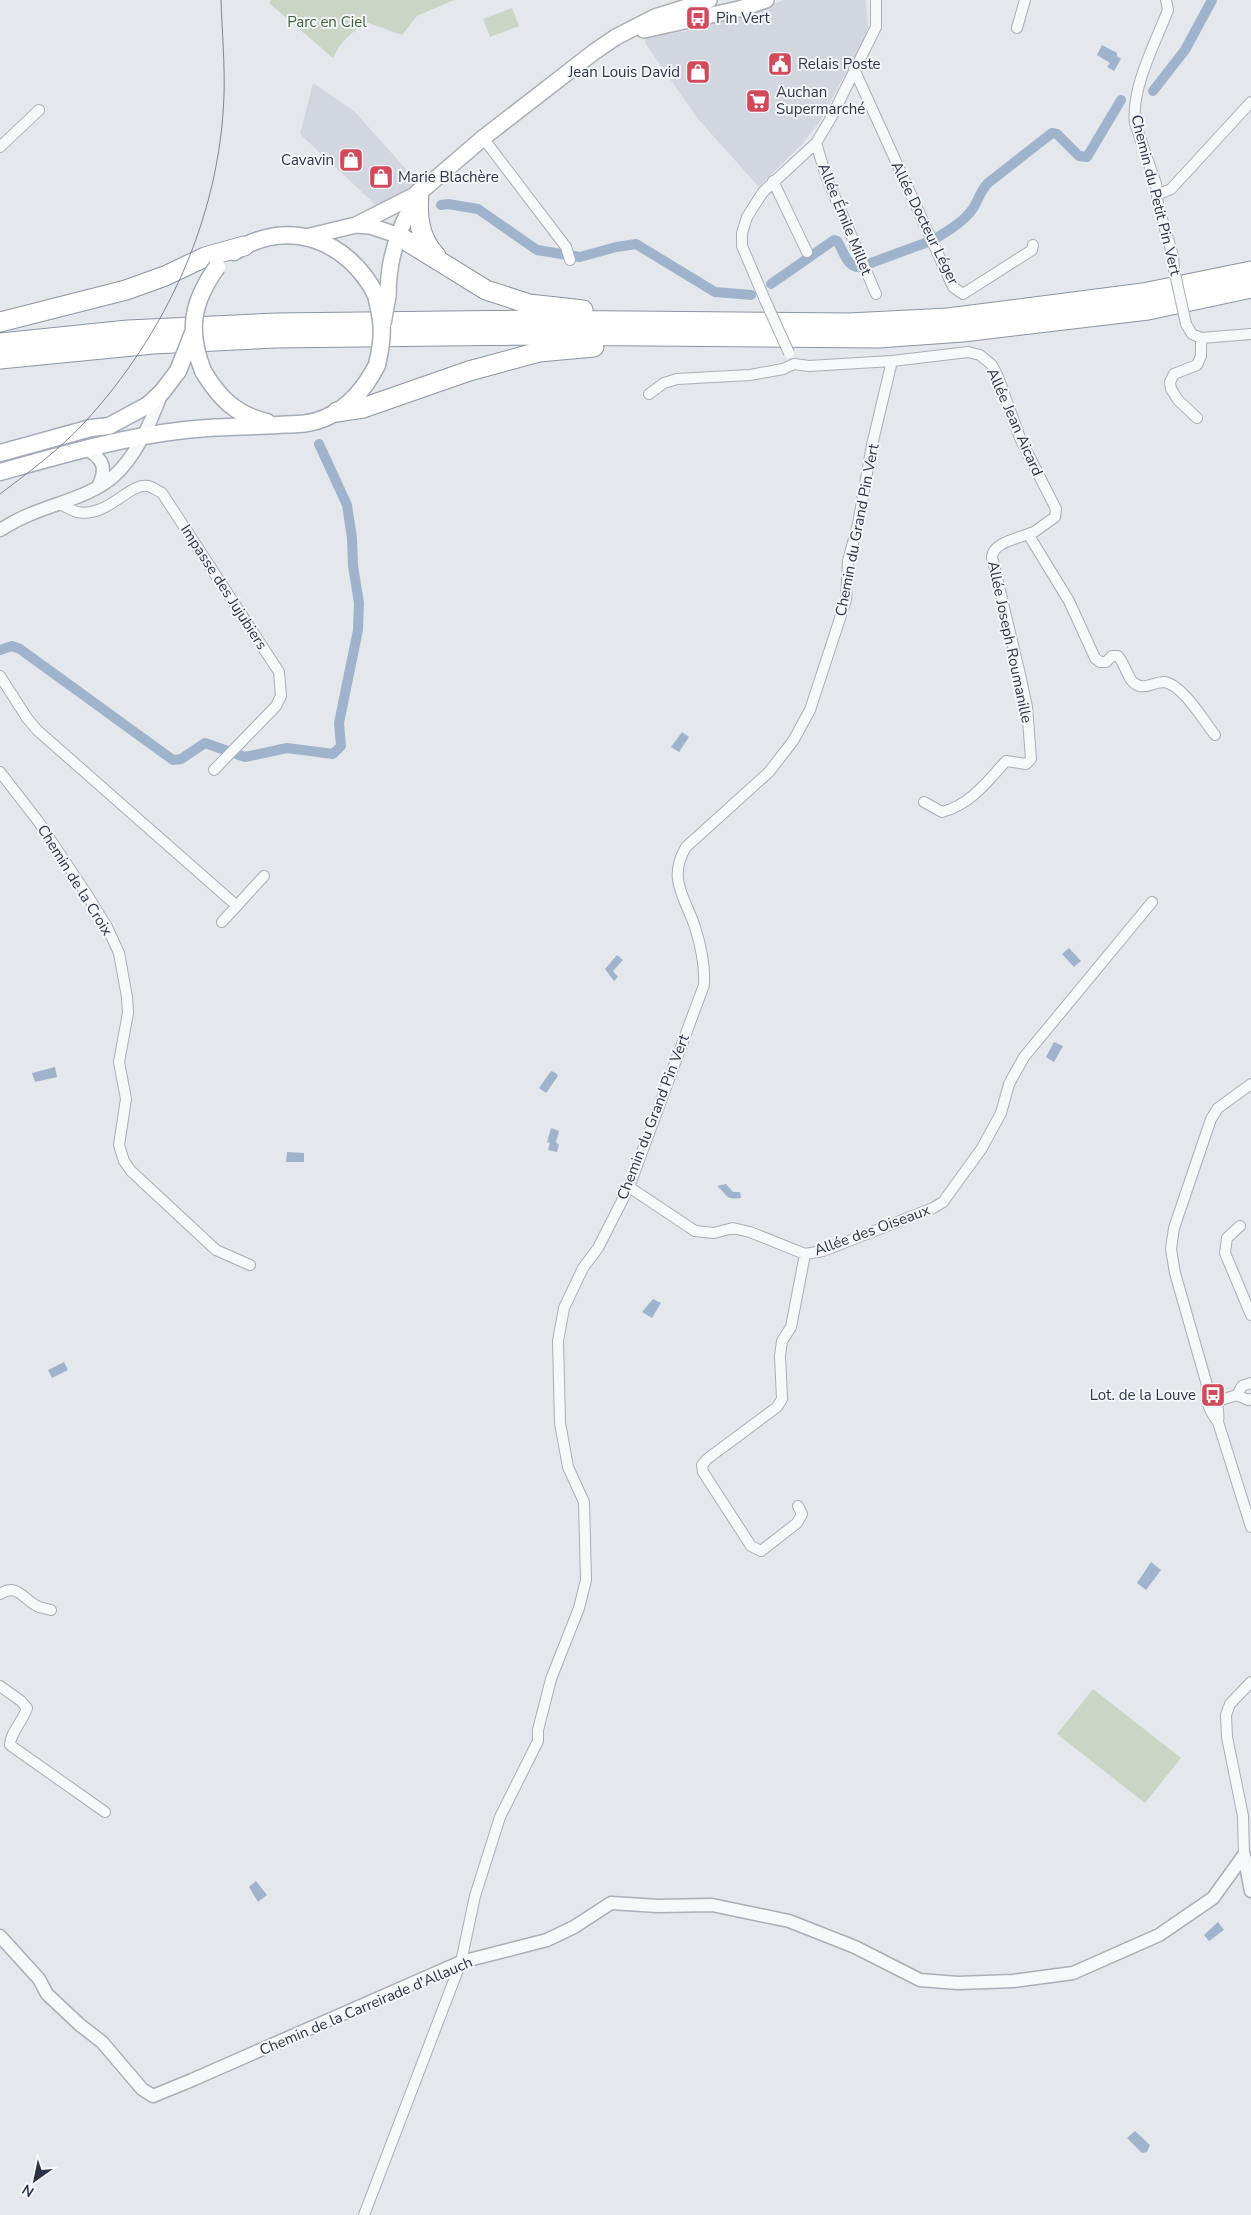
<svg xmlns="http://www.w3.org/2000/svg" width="1251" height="2215" font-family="'Nunito Sans',sans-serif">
<rect width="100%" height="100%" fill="#e4e7ec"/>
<path fill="#d2d6de" d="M784,0H866L868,27L864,39L820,121L804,142L759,187L698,119L645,43L646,37L687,31L716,21L733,19Z
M313,83L354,111L405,168L413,186L399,198L380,209L300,134Z"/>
<path fill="#c9d6c5" d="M271,0H454L417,16L402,35L366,22C351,33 341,41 333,58L269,3Z
M512,8L519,26L490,37L483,19Z
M1093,1689L1181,1758L1145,1803L1057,1734Z"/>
<path fill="#9fb4cc" d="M1102,45L1117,53V56L1121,59L1114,71L1107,67L1110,63L1097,55Z
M682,732L689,737L679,752L671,747Z
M1069,948L1081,961L1074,967L1062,954Z
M617,955L623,960L613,971L618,977L614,981L605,969Z
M1054,1042L1063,1046L1054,1062L1046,1057Z
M55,1067L57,1077L35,1082L32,1073Z
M551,1071L556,1073L558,1076L546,1093L539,1088Z
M551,1128L559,1131L556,1142L559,1145L557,1152L548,1150L550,1143L547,1142Z
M287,1152L304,1153V1162H286Z
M726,1184L733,1192H740L741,1198C724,1200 728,1195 717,1186Z
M653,1299L661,1303L652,1318L642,1312Z
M64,1362L68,1370L52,1378L48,1370Z
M1151,1562L1161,1570L1146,1590L1137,1583Z
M256,1881L267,1895L258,1902L249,1887Z
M1218,1922L1224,1930L1209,1941L1204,1935Z
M1135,2131L1150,2145L1147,2152L1142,2153L1127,2138Z"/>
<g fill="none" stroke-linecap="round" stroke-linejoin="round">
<path stroke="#9fb4cc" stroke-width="10" d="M1153,91L1185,50L1212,0
M441,205L448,204L478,209L537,250L580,257L616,247L636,244L715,292L751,295
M933,240C948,231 964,222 974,207C979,198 981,190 988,183L1052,133L1057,134L1079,156L1087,157L1121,100
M868,264L928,242
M771,284L834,240L837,241C844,251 847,269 861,267
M0,650L12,646L20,649L173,760L181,759L205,743L245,757L287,748L333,754L341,746L339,723L358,630L359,603L353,566L352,538L347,505L319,444"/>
<defs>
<path id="minor" d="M1166,0L1168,10C1155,44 1131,88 1135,123L1156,184L1158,205L1173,256L1174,269
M1017,28L1025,0
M854,69L953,287L963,294L1032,250L1033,245
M483,138L566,247L570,260
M816,143L826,176L876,294
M0,147L39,110
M773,181L807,252
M1157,195L1171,189L1251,102
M765,300L742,246V233L747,217L763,192L816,143L831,118L876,27V0
M1186,324L1192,334L1201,338L1251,334
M794,364L809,366L892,361L968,352L980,355L992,365L998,377L1020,438L1056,509L1055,517L1034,532L1028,534L1069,601L1095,658L1100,662H1106L1112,656H1118C1125,664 1128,679 1134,683C1144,691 1153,682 1164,682C1182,684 1204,721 1215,735
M649,394L664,383L677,379L750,375L783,369L794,364
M1197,418L1178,400L1171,389L1170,382L1174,374L1197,365L1201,356V338
M59,504C65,506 71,510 77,512C108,518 128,483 148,486C153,487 158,491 162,493L279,672L281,696L276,706L214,770
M0,676L27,718L37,730L237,906
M0,772L38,821L86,893L107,927L119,953L127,997L128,1013L119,1062L126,1099L119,1145L124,1161L131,1171L216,1250L250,1265
M924,802L942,812C970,805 987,782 1006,761L1026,764L1031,759L1027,707L1021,679L992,557C993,543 1016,539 1028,534
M222,922L264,876
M629,1187L695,1231L714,1233L733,1228L750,1232L805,1254L823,1251L933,1208L943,1202L982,1148L1001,1113L1009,1084L1024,1057L1152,902
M1240,1226L1227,1238L1225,1253L1251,1315
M1207,1385C1206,1400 1208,1410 1218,1422L1251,1527
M1237,1395L1248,1400L1251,1399
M1211,1403L1237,1395L1242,1386L1251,1383
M1218,1422C1220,1407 1215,1397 1207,1385L1175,1273L1171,1249L1174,1228L1211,1119L1218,1108L1251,1084
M798,1506L802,1514L797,1523L761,1551L751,1546L703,1472L702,1465L707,1459L777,1407L782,1399L780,1356L782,1341L791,1327L805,1254
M0,1594C18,1582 24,1601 39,1607C43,1608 47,1609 51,1610
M0,1686L21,1701L27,1708C23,1721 10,1733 10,1745L105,1812
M1244,1855L1243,1816L1227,1737L1226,1715L1230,1704L1251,1682
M364,2215L461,1962L475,1896L500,1817L538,1741V1730L551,1679L579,1608L586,1580L584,1502L568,1467L560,1423L558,1341L564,1308L583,1268L598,1248L629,1187L704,985C705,966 701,946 695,927C685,897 667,879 686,847L769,772L793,741L810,710L846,600L848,561L858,524L872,445L892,361"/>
<path id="tertiary" d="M86,449C104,459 107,468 98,487
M0,530C10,524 20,518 31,514C59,502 92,496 115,475C137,455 152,420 162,392
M1244,1855L1251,1891
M0,1936L39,1979L47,1994L80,2025L102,2042L142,2089L153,2096L192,2080L461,1962L547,1940L574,1927L611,1903L658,1906L712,1905L789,1921L855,1947L920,1980L958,1983L1013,1981L1073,1973L1159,1935L1213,1898L1244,1855"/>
<path id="secondary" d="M644,30L739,9L766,0
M356,225L370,226L397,235
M306,237L356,225L419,193L483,138L594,52L616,37L655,17L709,0
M388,296C388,258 398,226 419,194"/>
<path id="primary" d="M234,252C288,217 348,240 376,295
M203,371C219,398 236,415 267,422
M0,453L91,428L109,426L148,405L162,392L178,371
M0,472C61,455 122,437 185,430C215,426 246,427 277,425C294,424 309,425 325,418C350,407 365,388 377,365"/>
<path id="motorway" d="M419,193C417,216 419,238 436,256
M397,235L486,290L529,304L583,310
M0,322L126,290L165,276L205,257L244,246
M0,343L128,330L277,323L524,320L849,323L948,318L1143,293L1251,271
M0,359L153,344L275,338L534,335L878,338L963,332L1148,310L1251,288
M337,412L363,408L469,371L539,352L594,347"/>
</defs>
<use href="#minor" stroke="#a9aeb7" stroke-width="12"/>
<use href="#tertiary" stroke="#a9aeb7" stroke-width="15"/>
<use href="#secondary" stroke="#a9aeb7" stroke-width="18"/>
<use href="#primary" stroke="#a3abb8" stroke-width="19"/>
<use href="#motorway" stroke="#8b94a3" stroke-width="21"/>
<use href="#minor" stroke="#f7f8fa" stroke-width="10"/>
<use href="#tertiary" stroke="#f7f8fa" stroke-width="12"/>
<use href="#secondary" stroke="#fff" stroke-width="15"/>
<use href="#primary" stroke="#fff" stroke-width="16"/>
<use href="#motorway" stroke="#fff" stroke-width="19"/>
<path stroke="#7d8696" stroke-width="1" d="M0,494C29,472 59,450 84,423C166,334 220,217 224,95C225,63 222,32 221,0"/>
<defs>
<path id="minor-bridge" d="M1174,269L1186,324
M765,300L789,353"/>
<path id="secondary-bridge" d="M383,324L388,296"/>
<path id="primary-bridge" d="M376,295C383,324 384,335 377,365
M178,371L193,333
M203,371C187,330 192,302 217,267"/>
</defs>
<use href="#minor-bridge" stroke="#a9aeb7" stroke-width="12" stroke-linecap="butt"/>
<use href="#secondary-bridge" stroke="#a9aeb7" stroke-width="18" stroke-linecap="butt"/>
<use href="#primary-bridge" stroke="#a3abb8" stroke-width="19" stroke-linecap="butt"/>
<use href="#minor-bridge" stroke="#f7f8fa" stroke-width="10"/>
<use href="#secondary-bridge" stroke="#fff" stroke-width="15"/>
<use href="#primary-bridge" stroke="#fff" stroke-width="16"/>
</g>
<defs>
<symbol id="bus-square" viewBox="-11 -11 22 22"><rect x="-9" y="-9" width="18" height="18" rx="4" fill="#d1495b" stroke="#f4f6f9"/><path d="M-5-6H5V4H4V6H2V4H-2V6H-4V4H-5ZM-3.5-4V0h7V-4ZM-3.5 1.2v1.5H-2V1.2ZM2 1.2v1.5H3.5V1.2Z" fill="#fff"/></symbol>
<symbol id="civic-square" viewBox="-11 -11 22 22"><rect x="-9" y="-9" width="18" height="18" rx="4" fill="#d1495b" stroke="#f4f6f9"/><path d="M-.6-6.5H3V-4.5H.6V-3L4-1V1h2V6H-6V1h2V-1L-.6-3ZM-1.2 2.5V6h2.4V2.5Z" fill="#fff"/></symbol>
<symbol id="shop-square" viewBox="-11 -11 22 22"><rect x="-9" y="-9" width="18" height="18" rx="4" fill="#d1495b" stroke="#f4f6f9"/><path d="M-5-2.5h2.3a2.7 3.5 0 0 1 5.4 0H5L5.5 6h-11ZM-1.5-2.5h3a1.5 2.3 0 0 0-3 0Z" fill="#fff"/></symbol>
<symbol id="supermarket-square" viewBox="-11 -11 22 22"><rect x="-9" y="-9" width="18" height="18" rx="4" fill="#d1495b" stroke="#f4f6f9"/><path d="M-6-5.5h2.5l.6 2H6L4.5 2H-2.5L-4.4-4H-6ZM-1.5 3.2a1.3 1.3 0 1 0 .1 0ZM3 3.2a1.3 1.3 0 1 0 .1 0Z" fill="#fff"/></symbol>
</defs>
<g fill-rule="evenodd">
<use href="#bus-square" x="684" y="4" width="28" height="28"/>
<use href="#civic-square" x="766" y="50" width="28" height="28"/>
<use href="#shop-square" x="684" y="58" width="28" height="28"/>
<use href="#supermarket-square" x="744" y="87" width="28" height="28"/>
<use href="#shop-square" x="337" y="146" width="28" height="28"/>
<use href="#shop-square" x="367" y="163" width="28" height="28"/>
<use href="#bus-square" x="1199" y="1381" width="28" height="28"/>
</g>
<g text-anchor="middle" stroke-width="4" stroke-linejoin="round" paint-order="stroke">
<g font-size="15" fill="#2b3445" stroke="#f4f6f9" text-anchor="start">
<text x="716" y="23">Pin Vert</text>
<text x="798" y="69">Relais Poste</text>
<text x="680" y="77" text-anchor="end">Jean Louis David</text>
<text x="776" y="97">Auchan<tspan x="776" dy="17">Supermarché</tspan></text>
<text x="334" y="165" text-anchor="end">Cavavin</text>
<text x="398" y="182">Marie Blachère</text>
<text x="1196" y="1400" text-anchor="end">Lot. de la Louve</text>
</g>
<g font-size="15" fill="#3f6138" stroke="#f4f6f9">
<text x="327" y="27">Parc en Ciel</text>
</g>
<g font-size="15" fill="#2b3445" stroke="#f4f6f9">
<text transform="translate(1156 195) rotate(76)" y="5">Chemin du Petit Pin Vert</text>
<text transform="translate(845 219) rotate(68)" y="5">Allée Émile Millet</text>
<text transform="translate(925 223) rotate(64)" y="5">Allée Docteur Léger</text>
<text transform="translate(1015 422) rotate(66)" y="5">Allée Jean Aicard</text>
<text transform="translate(857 530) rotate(-79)" y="5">Chemin du Grand Pin Vert</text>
<text transform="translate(224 587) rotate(57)" y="5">Impasse des Jujubiers</text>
<text transform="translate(1010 642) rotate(78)" y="5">Allée Joseph Roumanille</text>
<text transform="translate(75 880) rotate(58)" y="5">Chemin de la Croix</text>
<text transform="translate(653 1117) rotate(-69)" y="5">Chemin du Grand Pin Vert</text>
<text transform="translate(872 1230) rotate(-20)" y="5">Allée des Oiseaux</text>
<text transform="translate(366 2006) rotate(-23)" y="5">Chemin de la Carreirade d'Allauch</text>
</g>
</g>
<g transform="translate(35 2180) rotate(213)" stroke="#f4f6f9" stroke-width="4" paint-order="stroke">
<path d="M0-4L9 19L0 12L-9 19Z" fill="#2b3445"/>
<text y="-8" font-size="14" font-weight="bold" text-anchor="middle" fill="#2b3445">N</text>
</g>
</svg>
